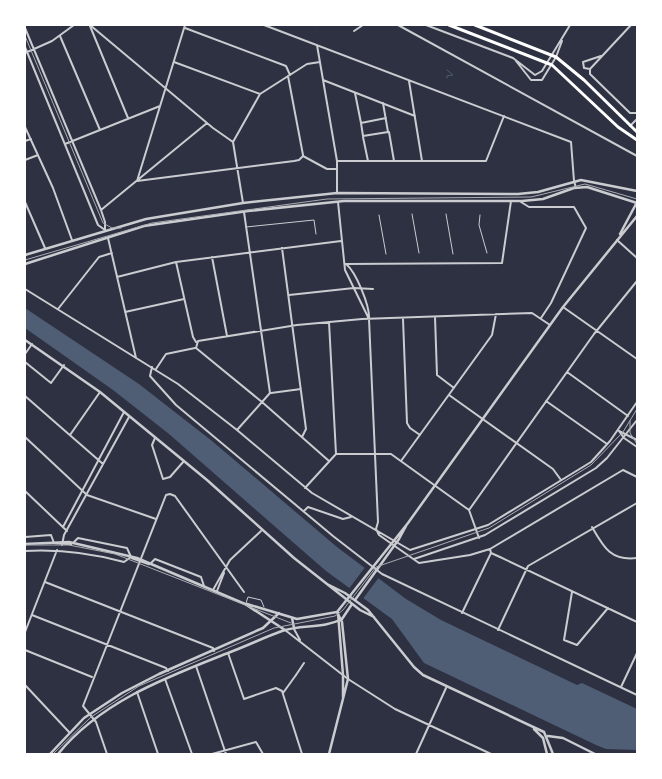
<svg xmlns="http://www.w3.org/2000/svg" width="662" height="779" font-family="'DejaVu Sans',sans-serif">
<rect width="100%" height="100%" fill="#2d3142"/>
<path fill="#4f5d75" d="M25,308L139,384L212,441L337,547L406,599L441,620L577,685L582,683L637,709V750L606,749L596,745L424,663L392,619L326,571L169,434L113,390L25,328Z"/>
<path fill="#2d3142" d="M366,566L380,576L362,600L348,590Z"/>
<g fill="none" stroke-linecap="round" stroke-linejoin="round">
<path stroke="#4f5d75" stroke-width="1" d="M316,25V26
M447,78V76L453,75L447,70"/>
<path stroke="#caccd0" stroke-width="1" d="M412,214L419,253
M446,214L453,254
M379,215L386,254
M480,215L479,225L487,253
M246,227L314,220L316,234
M246,603L248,597L261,600L264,607"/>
<path stroke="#caccd0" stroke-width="2" d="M398,25L637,156
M354,31L363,25
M355,93L361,123
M383,103L388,132L363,136L361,123L386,118
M389,132L394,161
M363,137L368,161
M25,141L31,139
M289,295L354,288L373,289
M296,675L304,663"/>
<path stroke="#caccd0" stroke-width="2" d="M90,25L213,128L233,142
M185,25L137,181L294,161L299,160L303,156
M264,25L571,142L574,181L576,188
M426,25L513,58L535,75L542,71L570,25
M90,26L128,118
M25,28L101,210L105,222V230
M185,28L286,66L290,75
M60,36L100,130
M317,45L337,161V193
M25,47L98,225L105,230
M25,53L52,41L74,25
M601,56L583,62L584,68L590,69L631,25
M516,61L531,80H542L556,57L562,41
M174,62L260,94L233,142
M590,69V74L630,113H637
M288,76L303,155
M323,80L415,116
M409,81L422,161
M260,94L307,64L320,62
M630,126L637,119
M25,127L53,188L72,240
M233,142L243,203
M65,144L160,106
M303,156L327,169H337
M25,160L38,155
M337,161H486L504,116
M25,202L45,248
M338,202L345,270L369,319C370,306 356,272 346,264
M521,202L529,207H574L586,228L551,303L541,318
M101,210L207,123
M108,238L136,358
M617,240L637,258
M282,248L306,429L302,437
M212,257L227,336
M176,262L193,337L196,342
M346,264L502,263L511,201
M117,277L176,262L341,241
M25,289L178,384L237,430L312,493L410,550L488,525L591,462L610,441L637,402
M563,307L637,359
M58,309L99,257L112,253
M125,312L184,299
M435,317L437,375L454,388
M369,319L378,522L376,529
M403,319L407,423L410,428L420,435
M329,322L336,454
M196,348L198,341L297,325L362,319L532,313L550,325
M196,348L262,402L329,461
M25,354L32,344
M25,362L51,383L64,365
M152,367L150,376L176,405L333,536L382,574L637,695
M156,369L166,354L195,348
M567,372L628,416
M271,393L301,389
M449,395L553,469L561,480
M25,396L103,464
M546,401L607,444
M237,430L270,393L244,212
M619,431L624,438L637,447
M619,431L637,440
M70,435L100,392
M25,437L87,495L156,519
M155,438L152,445L163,479L170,477L184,461
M401,461L492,335L496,314
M305,488L336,454H391L469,510
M25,491L67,531
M469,510L594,334L637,281
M469,510L479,538
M304,511L308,507L343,519L351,517
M63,527L124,412
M592,527C604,548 611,561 637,558
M376,529L379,535L419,563L470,555L490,549L623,470L637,477
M25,537L51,535L54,543
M62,545L64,535L129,417
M490,549L491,553L500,557L637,622
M25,551C60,549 91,553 124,562L131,557L127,548L78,538L74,542
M414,559L485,535L596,468L607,458L637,420
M150,564L155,559L201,577L204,586
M45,582L213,648L214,651
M213,590L230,560L261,531
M217,591L224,573
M572,592L564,640L577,645L608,608
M462,613L491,553
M32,615L166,668L168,671
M294,629L300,640
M285,630L348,679L395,709L491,754
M498,630L528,566L637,503
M25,632L57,550
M25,650L92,677
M228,653L244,699L276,688L282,691L302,754
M196,666L226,754
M165,679L192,754
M25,685L69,732
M621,687L637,653
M137,692L158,754
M283,693L296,675
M107,754L96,722L83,706L166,495L170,494L175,496L244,592
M212,754L256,742L263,754
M416,754L446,688"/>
<path stroke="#caccd0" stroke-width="2.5" d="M620,234L636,204
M25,255L146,219L243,203L337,193L518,194L538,192L581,180L637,191
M25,264L144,226L248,211L344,201H522L543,199L574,188L587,187L637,203
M25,340L100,392L207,480L294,558L360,610L374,617
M55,543L71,544
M25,544L69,542L137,558L245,604L285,630
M132,558L149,564
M329,585L345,593L368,610L414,667L423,675L544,732L553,754
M355,600L399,539L406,526
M247,604L297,619L337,612
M337,612L408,523L563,307L637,216
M338,613L343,675V697
M292,618L294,628
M342,619L352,604
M534,729L543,738L547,754
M548,736L563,738L595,754
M50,754L84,718L122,693L159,674L263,628L279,613
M58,754C102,700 170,676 233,651C249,645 265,637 282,631C301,624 323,629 342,619
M329,754L348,679L342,622L337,612"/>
<path stroke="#fff" stroke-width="3" d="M449,25L552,65L618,127L637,140
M475,25L556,57L584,80L637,132"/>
<path stroke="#abadb3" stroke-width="1" d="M25,36L103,223L112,228H121
M25,260L152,223L327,199L531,197L585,184L637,199
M630,421V433L637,444
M25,545H69L115,554L291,623
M53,754L91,717L139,686L274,628L335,616L343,610L376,567L489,528L591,465L623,432L637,409"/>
</g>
<rect width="662" height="779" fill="none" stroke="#ffffff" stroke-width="52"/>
</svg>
